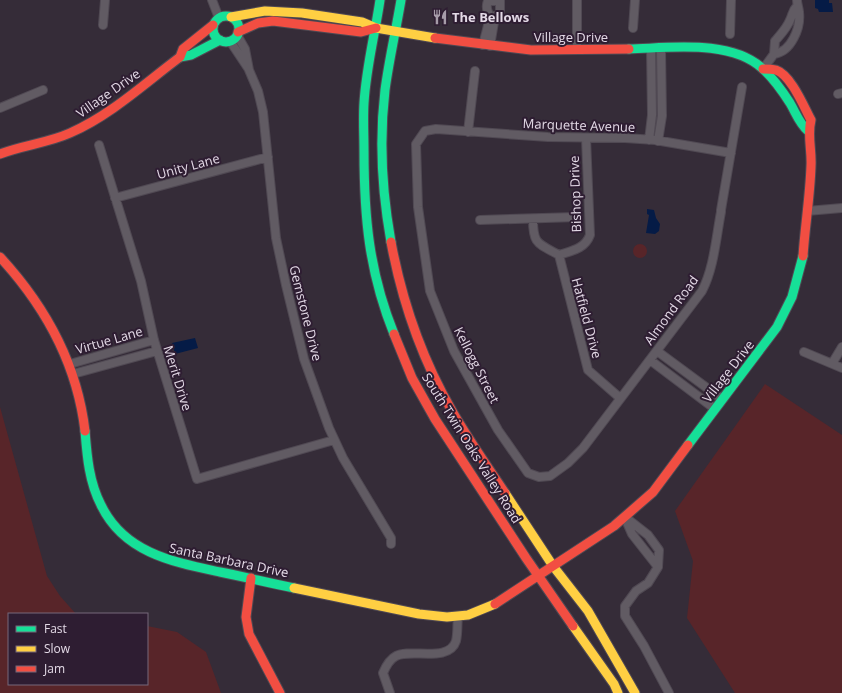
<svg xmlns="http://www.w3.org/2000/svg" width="842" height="693" font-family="'Open Sans',sans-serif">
<rect width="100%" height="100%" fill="#352c38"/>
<path fill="#582529" d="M633 251a7 7 0 1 1 14 0a7 7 0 1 1-14 0Z
M765,384L842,435V693H735L687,618L693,561L675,511Z
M0,407L47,576L60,596L76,614H9V684H147V626L177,632L206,652L221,693H0Z"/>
<path fill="#051b46" d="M815,0H829V3H832L833,12H819L818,9L815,8Z
M647,209L654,210L656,218L660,224L659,231L655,234L646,233L649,215L647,214Z
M195,338L198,348L175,354L172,343Z"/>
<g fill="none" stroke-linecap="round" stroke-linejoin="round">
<defs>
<path id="street" d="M212,0L219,18
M103,25L105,0
M633,28L635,0
M730,34L731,0
M237,35L245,49L249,70L258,91L263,112L276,238L286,285L304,359L329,428L343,458L391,538V544
M230,41L248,68
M483,45C485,36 488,28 489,19C490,11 484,10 488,1H500
M490,46L495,16L500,13V0
M577,49V0
M774,54C791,52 801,28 799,12C799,8 797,5 797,0
M774,54L775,41C781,34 787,28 790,20C793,14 792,11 797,6
M763,69L774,54
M838,94L842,93
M0,108L43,90
M468,132L475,71
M649,140L652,115L651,49
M658,141L662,116L661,49
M99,145L141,281L154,340L197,479L334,440
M731,153L655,140L625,138L548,137L436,129L425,131L416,144L418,207L430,291L454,351L498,430L528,473L539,477L550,476L568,463L583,448L702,291C714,268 716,238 721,212V210C728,169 735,128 742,87
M115,198L268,157
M807,211L842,208
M533,219C533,244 537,243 559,255
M480,220L576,217
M559,255L588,370L620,398
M559,255C571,251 585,249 590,235L586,138
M657,351L722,399
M804,352L842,368
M650,360L715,409
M833,362L842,347
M70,364L154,340
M73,374L157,351
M625,517L648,535L659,550L658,567L648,583L636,591L625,606V616L644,646L669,693
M625,518L632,534L658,567
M390,693L383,673C386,666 390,659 396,656C411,648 449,663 456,641C458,633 457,624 458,616"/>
<path id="fast" d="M380,0C375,34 366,68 364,103C363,119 364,135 364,151C364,217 369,272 394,334
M213 29a13 13 0 1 1 26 0a13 13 0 1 1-26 0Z
M629,49C670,48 731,39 763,69C773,78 783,92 790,103C796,113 799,123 808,131
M180,57L191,55L220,40
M391,242C382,192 379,141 385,90C389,60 396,30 401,0
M85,431C87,456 89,482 101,505C124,553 173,562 220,572C245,577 269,583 294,588
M688,445L777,327L792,297L803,256"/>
<path id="slow" d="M231,17L265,11L302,13L362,22L376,28L435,38
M505,493L553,566L588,611L635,693
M294,588L419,614L447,617L468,615L495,604
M573,626L614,684L618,693"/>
<path id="jam" d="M238,32L258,23L273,21L361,32L376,28
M435,38L531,50L629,49
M763,69C767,69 772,69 776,70C791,75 804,107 811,120C807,135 812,150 811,166C810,196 805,226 803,256
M0,154C23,145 48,143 70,133C111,115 145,83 180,57L183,49L213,25
M391,242C402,301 422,359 452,411C468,439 487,466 505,493
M0,257C46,307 77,363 85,431
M394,334L412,378L435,419L526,558L573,626
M251,578L246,617L249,634L280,693
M495,604L614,526L653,492L688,445"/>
</defs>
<use href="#street" stroke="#504953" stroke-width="10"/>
<use href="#fast" stroke="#504953" stroke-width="11"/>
<use href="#slow" stroke="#504953" stroke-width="11"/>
<use href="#jam" stroke="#504953" stroke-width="11"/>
<use href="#street" stroke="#615b63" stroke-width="8"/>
<use href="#fast" stroke="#16e098" stroke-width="9"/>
<use href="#slow" stroke="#ffcf43" stroke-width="9"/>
<use href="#jam" stroke="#f24e42" stroke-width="9"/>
</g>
<defs>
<symbol id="restaurant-bare" viewBox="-9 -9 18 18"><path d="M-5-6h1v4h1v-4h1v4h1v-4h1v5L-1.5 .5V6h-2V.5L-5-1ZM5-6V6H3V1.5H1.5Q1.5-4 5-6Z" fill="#a69ca9" stroke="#2e1d32" stroke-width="2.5" paint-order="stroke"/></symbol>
</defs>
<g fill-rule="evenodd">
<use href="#restaurant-bare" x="429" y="6" width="22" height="22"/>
</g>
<g text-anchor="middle" stroke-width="4" stroke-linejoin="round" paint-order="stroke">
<g font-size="13" font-weight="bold" fill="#e3d9e6" stroke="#2e1d32" text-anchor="start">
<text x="452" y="22">The Bellows</text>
</g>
<g font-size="13" fill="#e3d9e6" stroke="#2e1d32">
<text x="571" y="42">Village Drive</text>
<text transform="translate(108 93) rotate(-35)" y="5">Village Drive</text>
<text transform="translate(579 125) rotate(2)" y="5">Marquette Avenue</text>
<text transform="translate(188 166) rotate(-15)" y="5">Unity Lane</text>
<text transform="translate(575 194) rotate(-92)" y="5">Bishop Drive</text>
<text transform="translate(671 310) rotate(-54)" y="5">Almond Road</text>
<text transform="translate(306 313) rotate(76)" y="5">Gemstone Drive</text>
<text transform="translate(587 318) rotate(75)" y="5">Hatfield Drive</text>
<text transform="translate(109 340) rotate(-16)" y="5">Virtue Lane</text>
<text transform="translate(477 365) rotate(63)" y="5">Kellogg Street</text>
<text transform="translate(728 371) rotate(-52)" y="5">Village Drive</text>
<text transform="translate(178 378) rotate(73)" y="5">Merit Drive</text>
<text transform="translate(472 448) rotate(58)" y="5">South Twin Oaks Valley Road</text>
<text transform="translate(229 560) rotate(12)" y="5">Santa Barbara Drive</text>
</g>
</g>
<rect x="8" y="613" width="140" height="72" fill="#2e1d32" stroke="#76687a"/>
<rect x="16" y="626" width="20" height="6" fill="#16e098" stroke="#76687a"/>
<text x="44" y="633" font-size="12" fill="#e3d9e6">Fast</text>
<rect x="16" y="646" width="20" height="6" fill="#ffcf43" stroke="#76687a"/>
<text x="44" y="653" font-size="12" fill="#e3d9e6">Slow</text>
<rect x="16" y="666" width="20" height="6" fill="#f24e42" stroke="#76687a"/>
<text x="44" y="673" font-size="12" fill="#e3d9e6">Jam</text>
</svg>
